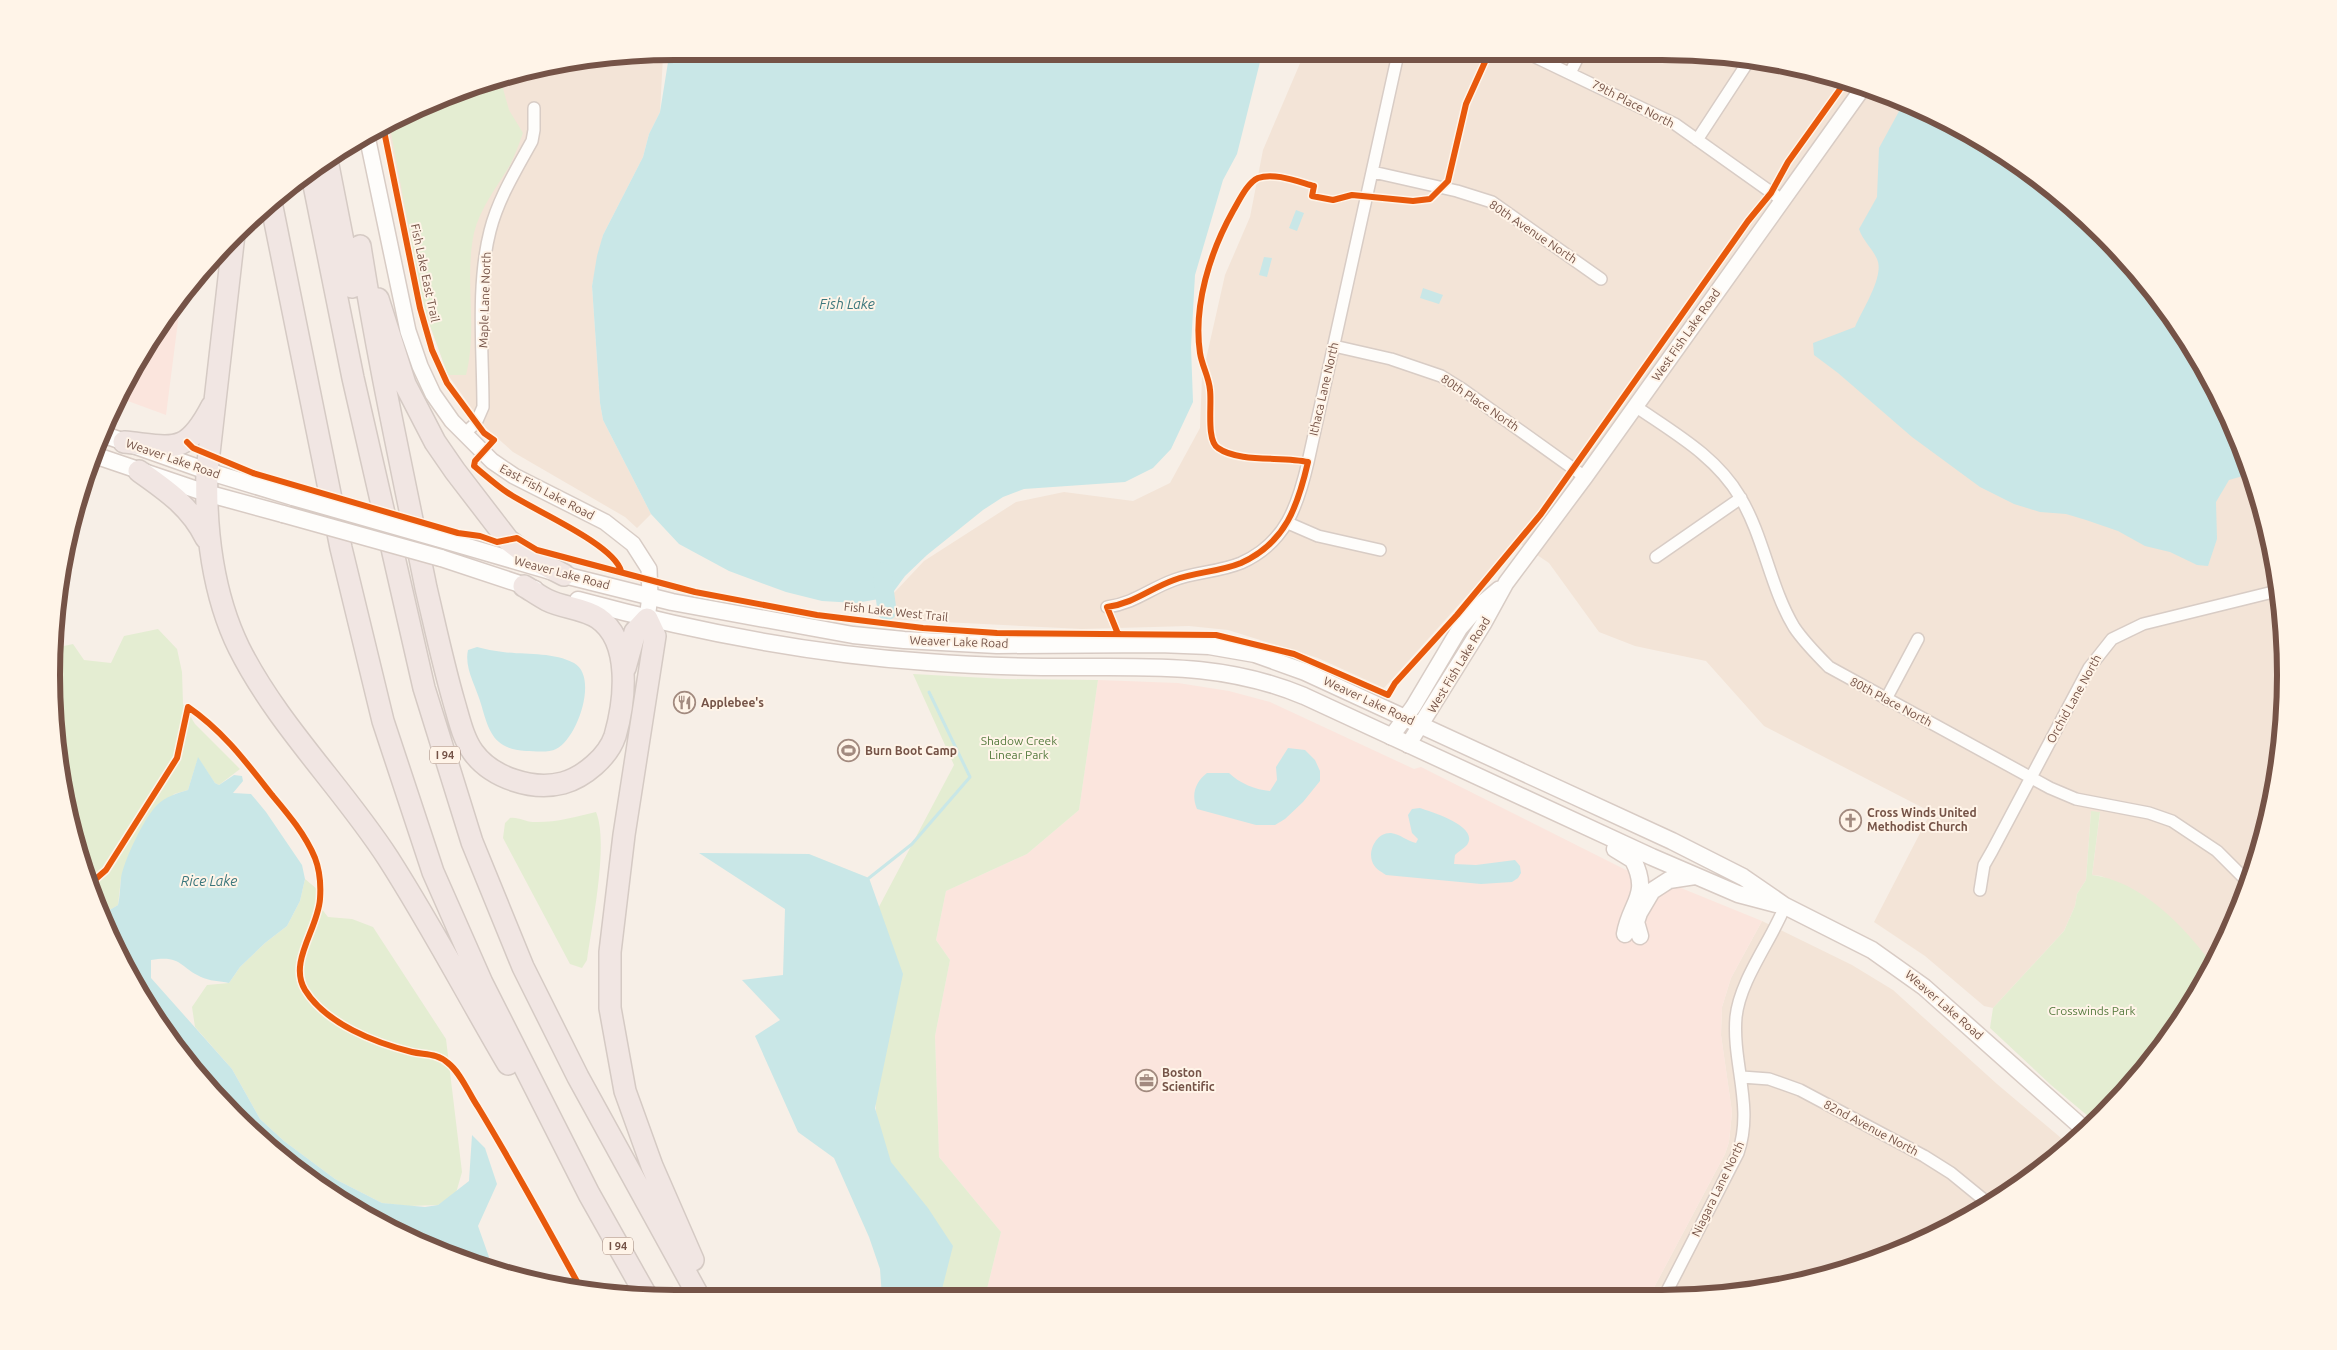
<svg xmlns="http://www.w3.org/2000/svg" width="2337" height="1350" font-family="Ubuntu,sans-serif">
<rect width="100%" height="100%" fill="#f7efe7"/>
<path fill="#f3e4d7" d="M1703,53L1862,84L2008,156L2103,234L2180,328L2238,436L2274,553L2286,675L2274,796L2238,913L2212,964L2177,924L2147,898L2101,876L2092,875L2100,813L2091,811L2086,880L2077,894L2075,906L2064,931L1993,1008L1984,1006L1925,956L1874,922L1931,812L1764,726L1706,661L1635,646L1599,632L1549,563L1516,541L1384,688L1318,658L1228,630L1189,626L1082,629L884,619L893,594L924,561L1016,502L1064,492L1133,501L1170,483L1200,428L1202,377L1225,275L1250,217L1263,150L1304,54Z
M663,56L660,112L649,134L643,157L603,235L592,286L600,403L603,420L651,514L637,528L625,517L513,452L485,427L448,375L424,309L386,124L399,116L475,84L593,57Z
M1762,921L1852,965L1893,990L1997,1084L2067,1143L1974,1215L1862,1266L1703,1297H1649L1725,1154L1729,1142L1732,1112L1721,1035L1722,1007L1731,978Z"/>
<path fill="#fbe5dd" d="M181,298L166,415L117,397L157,328Z
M1098,680L1178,683L1229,691L1270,702L1414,769L1421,767L1624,869L1668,887L1681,888L1762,921L1731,978L1722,1007L1721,1035L1732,1112L1729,1142L1725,1154L1649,1297H985L1001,1232L939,1157L935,1036L950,960L936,940L946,891L1027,854L1079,810Z"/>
<path fill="#e4edd2" d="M496,79L502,85L509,110L523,133C519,144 515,155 510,165C497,187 480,208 474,233C464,280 478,328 466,375H448L424,309L389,122L475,84Z
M158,629L177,649L182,672L183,704L195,724L240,769L219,785L215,783L198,758L188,790L174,794L121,878L118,905L108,911H98L63,797L53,716L55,648L73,644L84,660L111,663L124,636Z
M913,674L1005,679L1098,680L1079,810L1027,854L946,891L936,940L950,960L935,1036L939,1157L1001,1232L985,1297H890L863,937L954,765Z
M2091,811L2100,812L2092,875C2141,881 2184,926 2212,964L2181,1021L2103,1116L2095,1122L2051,1085L1990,1028L1993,1008L2064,931L2075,906L2077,894L2086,880Z
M596,812C609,843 592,924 587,960L582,968L570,964L503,838L505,823L510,818C519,817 525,822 533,822C554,823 575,817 596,812Z
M305,879L317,889V903L328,917L352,919L373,927L446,1039L462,1172L456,1193L438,1205L408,1206L382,1203L335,1179L284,1141L260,1119L232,1069L195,1027L192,1007L207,985L229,983L240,967L265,943L287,926L300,901Z"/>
<path fill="#c9e7e7" d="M1262,54L1237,154L1223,180L1195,275L1191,347L1193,402L1171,449L1153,468L1125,482L1024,489L1003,497L983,510L927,555L905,576L894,591L879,599L856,603L822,601L786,592L729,571L679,544L651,514L603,420L600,403L592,286L597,256L603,235L643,157L649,134L660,112L669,56Z
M1903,104L2008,156L2103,234L2180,328L2238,436L2250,474L2229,480L2216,502L2217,539L2208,566L2197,565L2170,552L2145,546L2118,531L2086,520L2066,514L2040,512L2014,504L1980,487L1912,437L1838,373L1814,355L1813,343L1855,327C1862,310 1885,276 1877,259C1872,248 1863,241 1859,229L1877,197L1879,148Z
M1296,210L1304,213L1297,231L1289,228Z
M1264,257L1272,258L1267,277L1259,275Z
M1423,288L1443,295L1439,304L1420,298Z
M477,647C485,649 494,651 503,652C526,655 553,652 574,663C599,677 577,739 556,749C549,753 534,751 526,751C493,749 489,731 481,704C476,686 464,668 468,650Z
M1288,748L1305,750L1315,760L1320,771V781L1303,802L1285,819L1275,825H1256L1197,809C1191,795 1195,782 1207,773H1229C1239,783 1256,790 1270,791L1277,780L1276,767Z
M198,757L215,783L219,785L234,775L242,776L243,781L233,793L251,794L266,812L302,865L305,879L300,901L287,926L265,943L240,967L229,983C220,981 209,981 201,977C179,967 182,955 151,960V978L232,1069L260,1119L284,1141L335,1179L382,1203L425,1207L438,1205L469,1181L472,1135L485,1148L497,1184L478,1226L489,1257L484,1268L474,1266L329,1194L206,1086L135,987L98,911H108L118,905C120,896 120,887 121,878C124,860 144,818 157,805C165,797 177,793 188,790Z
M1420,808C1431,812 1480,826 1467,845C1464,848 1458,852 1455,855L1454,864L1476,865L1515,860L1520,866L1521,873L1518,878L1512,882L1481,884L1386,875C1380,871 1374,868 1372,861C1368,850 1377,832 1391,833C1400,834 1407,841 1416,843L1418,839L1412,833L1408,815L1412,809Z
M699,853L809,854L869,878L903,974L875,1108L891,1162L928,1208L953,1246L940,1297H882L880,1269L869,1237L834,1158L798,1132L755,1036L780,1020L742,980L783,975L785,909Z"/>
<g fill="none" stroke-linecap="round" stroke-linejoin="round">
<path stroke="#c9e7e7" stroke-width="3" d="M869,878L912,844L970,777L929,692"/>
<path stroke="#c9e7e7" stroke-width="19" d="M882,572L887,611"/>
<defs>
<path id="minor" d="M1527,53L1675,124L1782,200
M1570,73L1580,53
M1697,140L1748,62
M1373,172L1457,191L1492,202L1601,279
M1334,346L1391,359L1441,376L1462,389L1585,477
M1635,406C1674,433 1716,456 1740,497C1764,537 1770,587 1794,627C1804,642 1816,654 1829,667L2050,788L2076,799L2149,813L2172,821L2217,851L2248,882
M464,434L476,423L483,407C483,350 476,286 490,231C498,199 516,170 532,141L534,130V108
M1288,523L1318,536L1380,550
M1656,557L1741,498
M1107,607C1135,603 1149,589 1174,580C1195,572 1219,572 1241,563C1286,543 1298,505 1308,462L1398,54
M1886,699L1918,639
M1980,890L1984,865L1992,851L2089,668L2112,639L2143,624L2277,591
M1742,1077L1769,1079L1800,1090L1924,1156L1951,1173L1989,1204
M1664,1297L1738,1153C1754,1107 1732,1063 1736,1017C1740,980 1771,941 1785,906"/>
<path id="tertiary" d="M367,136L408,331L420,366L433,394L452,421L492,461L514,476L605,522L633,544L649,569L650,596L647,619
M1391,737L1413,707L1460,628L1480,605L1499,589
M1408,745L1484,623L1506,583L1585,477L1865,85"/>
<path id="secondary" d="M102,434L207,471L293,497
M94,455L206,493L283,514
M437,538L564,575L672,602L853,635L904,640L997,645L1159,644L1209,646L1255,654L1305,672L1672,841L1743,877L1785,906L1872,950L1924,987L2085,1130
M441,558L535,589
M578,600C692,631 809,654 927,662C975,666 1023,667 1070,667C1155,667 1225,663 1304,696L1652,857L1738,894L1776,904
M1615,849L1633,860C1651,895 1630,903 1625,934
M1640,936L1636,922L1639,913L1652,891L1669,880L1695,876"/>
<path id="motorway" d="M327,160L352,287
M311,170L353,378L424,688L472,842L523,967L578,1077L699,1297
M271,202L341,548L383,721L433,872L482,983L589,1194L647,1297
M234,234L207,471C205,530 213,595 239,648C277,724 342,787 388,858C431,925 468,996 508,1064
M360,246C378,361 403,474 426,588C435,626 443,664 454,702C459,719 463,738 473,752C492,778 533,791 563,783C584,777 608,757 615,736C625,701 632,641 598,618C583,608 563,608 547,600C539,596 531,590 524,586
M378,299L405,384L435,442L455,471L508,540L533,559L564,575
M124,442C174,447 186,456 212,406
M139,471C166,490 191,507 206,538
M625,668L635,632L647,619L655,636L624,835L610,952V1008L625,1091L652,1166L693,1260"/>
</defs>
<use href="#minor" stroke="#d8ccc5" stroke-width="14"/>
<use href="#tertiary" stroke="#d8ccc5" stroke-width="18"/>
<use href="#secondary" stroke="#d8cbc4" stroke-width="19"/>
<use href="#motorway" stroke="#d5cac4" stroke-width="24"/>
<use href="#minor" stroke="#fefdfb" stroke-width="11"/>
<use href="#tertiary" stroke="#fefdfb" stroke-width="15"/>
<use href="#secondary" stroke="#fefdfb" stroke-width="16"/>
<use href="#motorway" stroke="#f1e6e3" stroke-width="21"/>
<defs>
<path id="secondary-bridge" d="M293,497L437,538
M283,514L441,558"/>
</defs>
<use href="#secondary-bridge" stroke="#d8cbc4" stroke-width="19" stroke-linecap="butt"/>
<use href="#secondary-bridge" stroke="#fefdfb" stroke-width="16"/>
<defs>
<path id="cycleway" d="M383,126L420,308L432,350L447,383L484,433L494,440L475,461L474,466C485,475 496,485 508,493C533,510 614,544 621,571
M187,442L193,448L253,473L458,533L480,536L497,542L517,538L537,550L695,592L817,615L923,628L997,633L1216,635L1294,654L1388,695L1395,683L1457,615L1541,514L1748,221L1771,193L1788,162L1846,81
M1118,634L1107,607C1135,603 1149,589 1174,580C1195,572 1219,572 1241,563C1286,543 1298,505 1308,462C1283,456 1239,463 1218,448C1206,440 1212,405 1210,390C1209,377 1202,366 1200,353C1193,306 1210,252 1233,211C1239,201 1247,183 1258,178C1274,172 1299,182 1314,186L1312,196L1333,200L1352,195L1413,201L1430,199L1448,181L1466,104L1489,53
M90,884L106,870L177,758L188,707C223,731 246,762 272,795C288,814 305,834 315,858C320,871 321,885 320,899C318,929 288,962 305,990C326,1024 376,1043 412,1052C425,1055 437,1053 448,1063C461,1073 469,1094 478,1107C514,1166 547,1227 580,1287"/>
</defs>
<use href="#cycleway" stroke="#fff4e8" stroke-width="9"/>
<use href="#cycleway" stroke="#e8590c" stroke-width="6"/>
</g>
<defs>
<symbol id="restaurant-ring" viewBox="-11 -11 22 22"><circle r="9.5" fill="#fff4e8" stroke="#a28a7f" stroke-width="1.5"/><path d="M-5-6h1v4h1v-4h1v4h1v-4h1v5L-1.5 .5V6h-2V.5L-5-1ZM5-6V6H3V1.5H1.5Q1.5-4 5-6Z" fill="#a28a7f"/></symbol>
<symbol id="stadium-ring" viewBox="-11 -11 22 22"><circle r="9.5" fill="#fff4e8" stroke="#a28a7f" stroke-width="1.5"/><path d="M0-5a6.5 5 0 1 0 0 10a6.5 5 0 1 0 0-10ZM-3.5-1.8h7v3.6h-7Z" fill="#a28a7f"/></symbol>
<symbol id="church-ring" viewBox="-11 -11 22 22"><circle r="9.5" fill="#fff4e8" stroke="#a28a7f" stroke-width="1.5"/><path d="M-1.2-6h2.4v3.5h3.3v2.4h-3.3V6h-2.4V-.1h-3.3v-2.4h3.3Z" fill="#a28a7f"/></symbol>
<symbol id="office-ring" viewBox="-11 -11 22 22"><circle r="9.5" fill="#fff4e8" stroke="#a28a7f" stroke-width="1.5"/><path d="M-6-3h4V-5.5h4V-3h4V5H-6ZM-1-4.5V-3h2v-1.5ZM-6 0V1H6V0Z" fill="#a28a7f"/></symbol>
</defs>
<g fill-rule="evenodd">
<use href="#restaurant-ring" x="672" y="690" width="25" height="25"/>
<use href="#stadium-ring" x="836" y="738" width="25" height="25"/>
<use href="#church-ring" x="1838" y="808" width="25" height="25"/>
<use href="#office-ring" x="1134" y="1068" width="25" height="25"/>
</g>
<g text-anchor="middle" stroke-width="4" stroke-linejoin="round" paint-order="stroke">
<g fill="#fff4e8" stroke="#9e8377" stroke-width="1">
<rect x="430" y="746.5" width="30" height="17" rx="4"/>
<rect x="603" y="1237.5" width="30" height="17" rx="4"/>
</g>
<g font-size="11" font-weight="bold" fill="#755347">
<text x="445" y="759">I 94</text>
<text x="618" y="1250">I 94</text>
</g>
<g font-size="12" fill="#755347" stroke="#fff4e8">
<text transform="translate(1633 104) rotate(27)" y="4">79th Place North</text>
<text transform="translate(1533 232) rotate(34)" y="4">80th Avenue North</text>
<text transform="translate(425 273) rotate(78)" y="4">Fish Lake East Trail</text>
<text transform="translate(485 300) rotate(-88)" y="4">Maple Lane North</text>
<text transform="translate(1686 335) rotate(-55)" y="4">West Fish Lake Road</text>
<text transform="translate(1324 389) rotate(-77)" y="4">Ithaca Lane North</text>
<text transform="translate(1480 403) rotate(34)" y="4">80th Place North</text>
<text transform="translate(173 459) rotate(19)" y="4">Weaver Lake Road</text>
<text transform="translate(547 492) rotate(28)" y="4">East Fish Lake Road</text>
<text transform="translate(562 573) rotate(15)" y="4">Weaver Lake Road</text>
<text transform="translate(896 612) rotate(6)" y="4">Fish Lake West Trail</text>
<text transform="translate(959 642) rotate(2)" y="4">Weaver Lake Road</text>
<text transform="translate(1459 665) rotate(-59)" y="4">West Fish Lake Road</text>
<text transform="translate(2074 699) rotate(-61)" y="4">Orchid Lane North</text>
<text transform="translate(1369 701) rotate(25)" y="4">Weaver Lake Road</text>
<text transform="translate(1891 702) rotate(28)" y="4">80th Place North</text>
<text transform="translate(1944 1005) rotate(41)" y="4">Weaver Lake Road</text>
<text transform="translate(1871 1128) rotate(28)" y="4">82nd Avenue North</text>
<text transform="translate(1718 1189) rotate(-64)" y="4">Niagara Lane North</text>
</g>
<g font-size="12" font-weight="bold" fill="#755347" stroke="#fff4e8" text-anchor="start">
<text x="701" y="707">Applebee's</text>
<text x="865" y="755">Burn Boot Camp</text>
<text x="1867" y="817">Cross Winds United<tspan x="1867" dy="14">Methodist Church</tspan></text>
<text x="1162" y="1077">Boston<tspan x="1162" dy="14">Scientific</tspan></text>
</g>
<g font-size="12" fill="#567b3f" stroke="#fff4e8">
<text x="1019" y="745">Shadow Creek<tspan x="1019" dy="14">Linear Park</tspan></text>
<text x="2092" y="1015">Crosswinds Park</text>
</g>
<g font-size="14" font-style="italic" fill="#3b767c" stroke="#fff4e8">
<text x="847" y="309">Fish Lake</text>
<text x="209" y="886">Rice Lake</text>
</g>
</g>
<path d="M0 0H2337V1350H0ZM675 60H1662A615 615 0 0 1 2277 675V675A615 615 0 0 1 1662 1290H675A615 615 0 0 1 60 675V675A615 615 0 0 1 675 60Z" fill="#fff4e8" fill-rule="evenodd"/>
<path fill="none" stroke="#755347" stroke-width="6" d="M675 60H1662A615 615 0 0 1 2277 675V675A615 615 0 0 1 1662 1290H675A615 615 0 0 1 60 675V675A615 615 0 0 1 675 60Z"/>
</svg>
